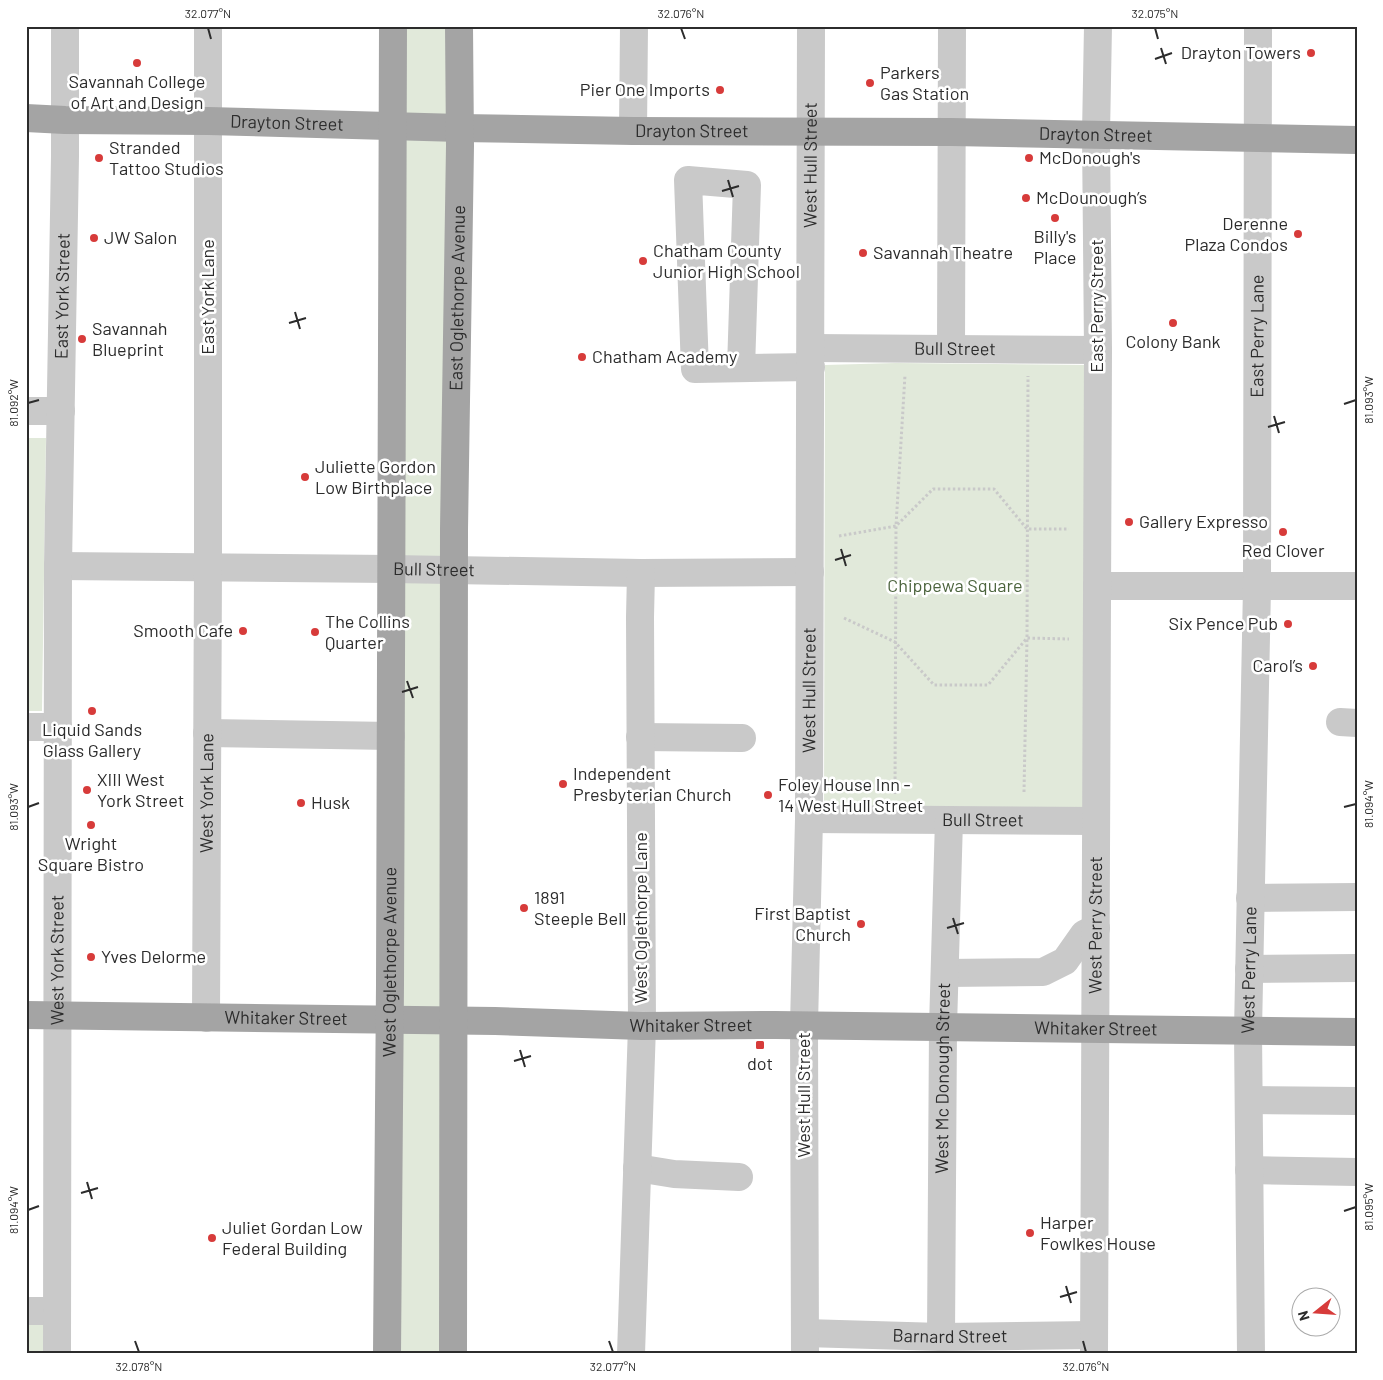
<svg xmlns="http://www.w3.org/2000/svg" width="1383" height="1380" font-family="Barlow,sans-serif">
<rect width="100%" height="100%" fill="#fff"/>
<path fill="#e1e9da" d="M392,26H466L454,1354H395Z
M896,363L1087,365L1083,809L824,806L825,365Z
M26,438H46L42,711H26Z
M26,1318H44V1354H26Z"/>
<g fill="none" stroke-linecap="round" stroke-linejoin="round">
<path stroke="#c9c9c9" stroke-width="3" stroke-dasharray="2.5 2.5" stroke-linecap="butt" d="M839,536L896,526L933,489H994L1027,529H1069
M844,618L895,642L934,685H988L1027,638L1069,639
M1024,792L1027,638L1028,376
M895,794L896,526L905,375"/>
<g stroke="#c9c9c9" stroke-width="28">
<path d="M633,131L634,26"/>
<path id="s1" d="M811,348L1098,350"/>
<path d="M951,349L952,26"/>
<path d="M741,368L747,185L688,180L695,369L811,367"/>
<path d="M26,411H61"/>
<path id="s2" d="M58,566L391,569L641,573L810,572"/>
<path d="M1097,586H1357"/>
<path d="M1340,722L1357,723"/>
<path d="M26,727H58"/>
<path d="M207,733L391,736"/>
<path d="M640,737L742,738"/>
<path id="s3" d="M809,819L1096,821"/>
<path d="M1250,898L1357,897"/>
<path d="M1249,969L1357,968"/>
<path d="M945,973L1043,972L1065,961L1084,934L1096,928"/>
<path id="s4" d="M206,1018L208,567V26"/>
<path d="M1249,1100L1357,1101"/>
<path d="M637,1168L674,1174L739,1177"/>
<path d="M1249,1170L1357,1172"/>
<path d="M26,1311H57"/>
<path id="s5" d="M805,1333L941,1337L1094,1335"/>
<path id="s6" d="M941,1337L943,1027L949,820"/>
<path id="s7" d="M57,1354L58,566L65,156V26"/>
<path d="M631,1354L642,1026L640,617L641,573"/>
<path id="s8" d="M805,1354L804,1025L809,819L811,26"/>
<path id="s9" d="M1094,1354L1098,350L1096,134L1098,26"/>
<path id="s10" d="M1251,1354L1248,1031L1257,587L1258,26"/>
</g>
<g stroke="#a4a4a4" stroke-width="28">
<path id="s11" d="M26,118L65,120L208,121L460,128L633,131L951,132L1357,140"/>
<path id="s12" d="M26,1015L495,1021L642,1026L775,1025L1357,1032"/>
<path id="s13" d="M387,1354L390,985L393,26"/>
<path id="s14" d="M453,1354L454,529L460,146L459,26"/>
</g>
</g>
<path fill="none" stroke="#2c2c2c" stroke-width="2" d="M208,28L211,39M681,28L685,39M1155,28L1158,39M1161,48L1166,64M1155,59L1172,53M728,180L733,197M722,191L739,186M295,312L300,329M289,323L306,318M28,403L39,400M1344,404L1356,400M1274,416L1279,433M1268,427L1285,422M841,549L846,566M835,560L851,555M407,681L413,698M402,692L418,687M28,807L39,803M1344,807L1356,804M953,918L958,934M947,928L964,923M520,1050L525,1067M514,1061L531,1056M87,1182L92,1199M81,1193L98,1188M28,1210L39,1206M1344,1211L1356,1207M1066,1286L1071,1303M1060,1297L1077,1292M135,1341L139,1352M609,1341L613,1352M1083,1341L1086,1352"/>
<g fill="#d73b3a" stroke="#fff" stroke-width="2">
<circle cx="1311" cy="53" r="5"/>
<circle cx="137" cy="63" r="5"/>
<circle cx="870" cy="83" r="5"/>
<circle cx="720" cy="90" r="5"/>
<circle cx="99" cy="158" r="5"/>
<circle cx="1029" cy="158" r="5"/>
<circle cx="1026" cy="198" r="5"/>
<circle cx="1055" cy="218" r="5"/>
<circle cx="1298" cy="234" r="5"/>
<circle cx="94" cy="238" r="5"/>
<circle cx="863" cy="253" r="5"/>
<circle cx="643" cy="261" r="5"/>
<circle cx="1173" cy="323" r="5"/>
<circle cx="82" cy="339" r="5"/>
<circle cx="582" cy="357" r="5"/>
<circle cx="305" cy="477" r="5"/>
<circle cx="1129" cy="522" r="5"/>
<circle cx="1283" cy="532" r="5"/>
<circle cx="1288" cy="624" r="5"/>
<circle cx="243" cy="631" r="5"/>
<circle cx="315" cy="632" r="5"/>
<circle cx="1313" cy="666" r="5"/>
<circle cx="92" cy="711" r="5"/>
<circle cx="563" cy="784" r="5"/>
<circle cx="87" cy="790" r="5"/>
<circle cx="768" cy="795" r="5"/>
<circle cx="301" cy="803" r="5"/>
<circle cx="91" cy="825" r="5"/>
<circle cx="524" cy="908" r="5"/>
<circle cx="861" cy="924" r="5"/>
<circle cx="91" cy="957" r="5"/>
<rect x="755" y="1040" width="10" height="10" rx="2.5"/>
<circle cx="1030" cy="1233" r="5"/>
<circle cx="212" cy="1238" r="5"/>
</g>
<g text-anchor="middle" stroke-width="5" stroke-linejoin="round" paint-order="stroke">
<g font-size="18" fill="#2c2c2c" stroke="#fff" text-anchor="start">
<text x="1301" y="59" text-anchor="end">Drayton Towers</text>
<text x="880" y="79">Parkers<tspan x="880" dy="21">Gas Station</tspan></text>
<text x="137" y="88" text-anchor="middle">Savannah College<tspan x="137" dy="21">of Art and Design</tspan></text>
<text x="710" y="96" text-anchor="end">Pier One Imports</text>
<text x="109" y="154">Stranded<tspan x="109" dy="21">Tattoo Studios</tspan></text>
<text x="1039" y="164">McDonough's</text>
<text x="1036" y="204">McDounough’s</text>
<text x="1288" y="230" text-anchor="end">Derenne<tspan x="1288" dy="21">Plaza Condos</tspan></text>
<text x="1055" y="243" text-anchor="middle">Billy's<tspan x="1055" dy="21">Place</tspan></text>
<text x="104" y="244">JW Salon</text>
<text x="653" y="257">Chatham County<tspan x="653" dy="21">Junior High School</tspan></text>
<text x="873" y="259">Savannah Theatre</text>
<text x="92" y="335">Savannah<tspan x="92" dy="21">Blueprint</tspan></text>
<text x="1173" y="348" text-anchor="middle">Colony Bank</text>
<text x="592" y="363">Chatham Academy</text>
<text x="315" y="473">Juliette Gordon<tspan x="315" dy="21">Low Birthplace</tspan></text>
<text x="1139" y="528">Gallery Expresso</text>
<text x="1283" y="557" text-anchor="middle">Red Clover</text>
<text x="325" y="628">The Collins<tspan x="325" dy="21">Quarter</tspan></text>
<text x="1278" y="630" text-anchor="end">Six Pence Pub</text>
<text x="233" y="637" text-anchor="end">Smooth Cafe</text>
<text x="1303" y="672" text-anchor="end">Carol’s</text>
<text x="92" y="736" text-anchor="middle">Liquid Sands<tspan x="92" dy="21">Glass Gallery</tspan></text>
<text x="573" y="780">Independent<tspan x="573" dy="21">Presbyterian Church</tspan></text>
<text x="97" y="786">XIII West<tspan x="97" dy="21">York Street</tspan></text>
<text x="778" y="791">Foley House Inn -<tspan x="778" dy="21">14 West Hull Street</tspan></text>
<text x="311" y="809">Husk</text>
<text x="91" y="850" text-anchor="middle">Wright<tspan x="91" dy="21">Square Bistro</tspan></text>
<text x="534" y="904">1891<tspan x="534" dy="21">Steeple Bell</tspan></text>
<text x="851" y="920" text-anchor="end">First Baptist<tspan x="851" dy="21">Church</tspan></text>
<text x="101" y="963">Yves Delorme</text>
<text x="760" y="1070" text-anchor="middle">dot</text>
<text x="1040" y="1229">Harper<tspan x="1040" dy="21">Fowlkes House</tspan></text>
<text x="222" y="1234">Juliet Gordan Low<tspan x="222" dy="21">Federal Building</tspan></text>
</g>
<g font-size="18" fill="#2c2c2c" stroke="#fff">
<text dy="6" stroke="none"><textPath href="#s11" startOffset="261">Drayton Street</textPath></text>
<text dy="6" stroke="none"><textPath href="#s11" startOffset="666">Drayton Street</textPath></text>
<text dy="6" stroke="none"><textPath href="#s11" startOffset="1070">Drayton Street</textPath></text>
<text dy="6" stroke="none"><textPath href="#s8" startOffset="1189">West Hull Street</textPath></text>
<text dy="6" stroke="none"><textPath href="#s7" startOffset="1058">East York Street</textPath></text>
<text transform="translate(208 297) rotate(-90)" y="6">East York Lane</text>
<text dy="6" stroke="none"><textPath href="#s14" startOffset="1056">East Oglethorpe Avenue</textPath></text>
<text transform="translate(1097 306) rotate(-90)" y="6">East Perry Street</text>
<text dy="6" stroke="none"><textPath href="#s10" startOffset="1018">East Perry Lane</textPath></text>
<text dy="6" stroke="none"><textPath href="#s1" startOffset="144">Bull Street</textPath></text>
<text dy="6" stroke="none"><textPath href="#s2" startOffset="376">Bull Street</textPath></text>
<text dy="6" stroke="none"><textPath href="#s8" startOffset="664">West Hull Street</textPath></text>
<text dy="6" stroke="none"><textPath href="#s4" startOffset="225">West York Lane</textPath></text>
<text dy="6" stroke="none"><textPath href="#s3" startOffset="174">Bull Street</textPath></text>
<text transform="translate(641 918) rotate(-90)" y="6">West Oglethorpe Lane</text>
<text dy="6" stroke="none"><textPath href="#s9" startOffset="429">West Perry Street</textPath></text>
<text dy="6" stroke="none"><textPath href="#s7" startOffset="394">West York Street</textPath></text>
<text dy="6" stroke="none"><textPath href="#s13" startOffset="392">West Oglethorpe Avenue</textPath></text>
<text dy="6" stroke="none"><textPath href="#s10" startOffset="384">West Perry Lane</textPath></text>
<text dy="6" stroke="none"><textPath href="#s12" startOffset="260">Whitaker Street</textPath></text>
<text dy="6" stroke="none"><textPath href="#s12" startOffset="665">Whitaker Street</textPath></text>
<text dy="6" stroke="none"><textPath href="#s12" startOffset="1070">Whitaker Street</textPath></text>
<text dy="6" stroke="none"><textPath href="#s6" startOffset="259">West Mc Donough Street</textPath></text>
<text transform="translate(804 1095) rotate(-90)" y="6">West Hull Street</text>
<text dy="6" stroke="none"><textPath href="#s5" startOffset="145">Barnard Street</textPath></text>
</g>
<g font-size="18" fill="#4c643d" stroke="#fff">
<text x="955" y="592">Chippewa Square</text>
</g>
</g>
<rect width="1383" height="1380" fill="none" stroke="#ffffff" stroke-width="55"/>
<g transform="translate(1316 1312) rotate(253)"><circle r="24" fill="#ffffff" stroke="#ababab"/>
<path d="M0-4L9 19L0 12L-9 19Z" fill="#d73b3a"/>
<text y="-8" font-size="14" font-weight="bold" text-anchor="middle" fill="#2c2c2c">N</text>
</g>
<rect x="28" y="28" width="1328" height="1324" fill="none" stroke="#2c2c2c" stroke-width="2"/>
<g font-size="12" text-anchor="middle" fill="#2c2c2c">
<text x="208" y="18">32.077°N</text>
<text x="681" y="18">32.076°N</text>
<text x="1155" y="18">32.075°N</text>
<text transform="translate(1369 400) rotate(-90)" y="4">81.093°W</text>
<text transform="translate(14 403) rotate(-90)" y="4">81.092°W</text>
<text transform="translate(1369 804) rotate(-90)" y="4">81.094°W</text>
<text transform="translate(14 807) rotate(-90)" y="4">81.093°W</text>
<text transform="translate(1369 1207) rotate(-90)" y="4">81.095°W</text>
<text transform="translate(14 1210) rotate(-90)" y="4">81.094°W</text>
<text x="139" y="1371">32.078°N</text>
<text x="613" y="1371">32.077°N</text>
<text x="1086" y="1371">32.076°N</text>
</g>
</svg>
